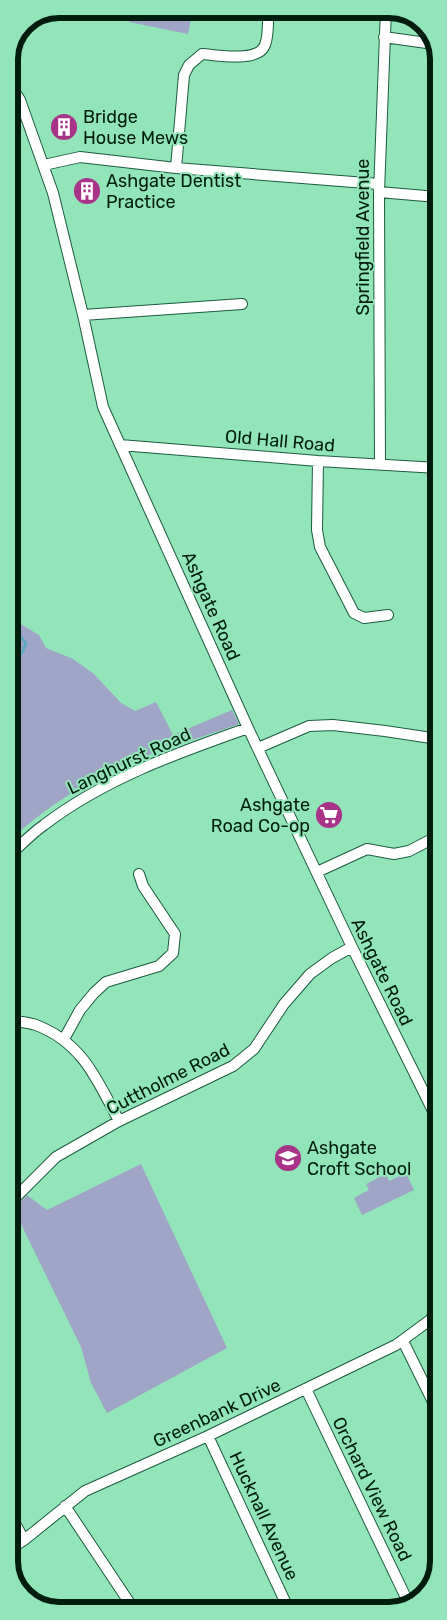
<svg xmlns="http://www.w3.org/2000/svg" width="447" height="1620" font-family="Rubik,sans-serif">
<rect width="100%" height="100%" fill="#92e5b9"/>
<path fill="#a0a4c7" d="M132,9H193L188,34L129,22Z
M9,617L39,635L46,648L73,659L94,674L121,703L135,711L156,702L173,735L232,710L239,724C197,739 153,751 113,770C76,788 40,812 9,841V643L15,638L9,635Z
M141,1164L227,1348L107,1413L91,1383L81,1347L21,1224L17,1205L27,1195L47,1210Z
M406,1173L414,1190L362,1215L354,1198L369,1190L366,1184L386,1174L389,1181Z"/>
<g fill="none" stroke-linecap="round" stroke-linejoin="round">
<path stroke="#5da9c0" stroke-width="3" d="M13,61L15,66
M9,624L26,643L23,651L9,671"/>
<defs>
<path id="minor" d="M384,37L434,44
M9,83L20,100L53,193L83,315L103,407L248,728L352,947L438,1121
M44,165L80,157L176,168L379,184
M176,168L184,75L189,65L202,54C218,55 258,63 265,45C269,35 268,20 268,9
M379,192L437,197
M83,315L242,304
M120,445L318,461L438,468
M318,461L317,530L320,547L354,613L364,618L388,615
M380,465L379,192L386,9
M258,748L309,726L333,725L385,731L438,739
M9,856C21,845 31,834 44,825C104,779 177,753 248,728
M317,872L367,849L394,854L409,851L436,837
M9,1020C18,1022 28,1022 36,1025C83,1043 97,1080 119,1121
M64,1039L80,1010L94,993L106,982L159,966L173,953L175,934L143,886L139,874
M10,1208L15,1198L56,1157L119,1121L233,1066L254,1049L284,1004L310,974L332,958L352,947
M403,1341L438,1412
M306,1389L409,1604
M208,1436L289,1610
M65,1506L135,1611
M10,1514L24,1540
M10,1549L24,1540L85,1491L208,1436L396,1345L430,1320L438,1308"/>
</defs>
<use href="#minor" stroke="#1b5b3f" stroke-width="12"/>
<use href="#minor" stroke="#fff" stroke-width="10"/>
</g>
<defs>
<symbol id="building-disc" viewBox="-11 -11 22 22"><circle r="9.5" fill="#aa338a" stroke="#92e5b9"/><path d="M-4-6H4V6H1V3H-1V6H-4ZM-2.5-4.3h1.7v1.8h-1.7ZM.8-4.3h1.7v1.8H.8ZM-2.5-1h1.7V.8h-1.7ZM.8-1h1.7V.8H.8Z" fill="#fff"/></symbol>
<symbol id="supermarket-disc" viewBox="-11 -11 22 22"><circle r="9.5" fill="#aa338a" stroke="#92e5b9"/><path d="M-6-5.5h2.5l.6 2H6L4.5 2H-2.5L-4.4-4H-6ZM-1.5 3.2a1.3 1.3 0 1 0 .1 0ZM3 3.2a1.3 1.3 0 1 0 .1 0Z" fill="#fff"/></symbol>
<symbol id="school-disc" viewBox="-11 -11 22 22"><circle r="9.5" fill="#aa338a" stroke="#92e5b9"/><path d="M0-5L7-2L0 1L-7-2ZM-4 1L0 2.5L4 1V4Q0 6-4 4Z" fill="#fff"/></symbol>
</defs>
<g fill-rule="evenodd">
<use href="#building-disc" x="48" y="111" width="32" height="32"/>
<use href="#building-disc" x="71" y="175" width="32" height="32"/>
<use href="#supermarket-disc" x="313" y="799" width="32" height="32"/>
<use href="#school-disc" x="272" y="1142" width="32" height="32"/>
</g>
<g text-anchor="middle" stroke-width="4" stroke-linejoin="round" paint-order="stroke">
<g font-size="18" fill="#001d0e" stroke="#92e5b9" text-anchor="start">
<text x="83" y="123">Bridge<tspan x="83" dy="21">House Mews</tspan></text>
<text x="106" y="187">Ashgate Dentist<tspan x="106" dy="21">Practice</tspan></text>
<text x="310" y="811" text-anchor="end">Ashgate<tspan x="310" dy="21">Road Co-op</tspan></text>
<text x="307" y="1154">Ashgate<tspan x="307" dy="21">Croft School</tspan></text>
</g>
<g font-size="18" fill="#001d0e" stroke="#92e5b9">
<text transform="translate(363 237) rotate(-90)" y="6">Springfield Avenue</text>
<text transform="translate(280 441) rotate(5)" y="6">Old Hall Road</text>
<text transform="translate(211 606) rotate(66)" y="6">Ashgate Road</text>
<text transform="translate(129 761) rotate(-25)" y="6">Langhurst Road</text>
<text transform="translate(382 972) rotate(64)" y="6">Ashgate Road</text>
<text transform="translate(168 1079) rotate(-27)" y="6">Cuttholme Road</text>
<text transform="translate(217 1413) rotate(-25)" y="6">Greenbank Drive</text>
<text transform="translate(372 1489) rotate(64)" y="6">Orchard View Road</text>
<text transform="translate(264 1516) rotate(65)" y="6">Hucknall Avenue</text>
</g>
</g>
<path d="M0 0H447V1620H0ZM59 18H389A41 41 0 0 1 430 59V1561A41 41 0 0 1 389 1602H59A41 41 0 0 1 18 1561V59A41 41 0 0 1 59 18Z" fill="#92e5b9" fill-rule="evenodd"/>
<path fill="none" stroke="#001d0e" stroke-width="6" d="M59 18H389A41 41 0 0 1 430 59V1561A41 41 0 0 1 389 1602H59A41 41 0 0 1 18 1561V59A41 41 0 0 1 59 18Z"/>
</svg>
